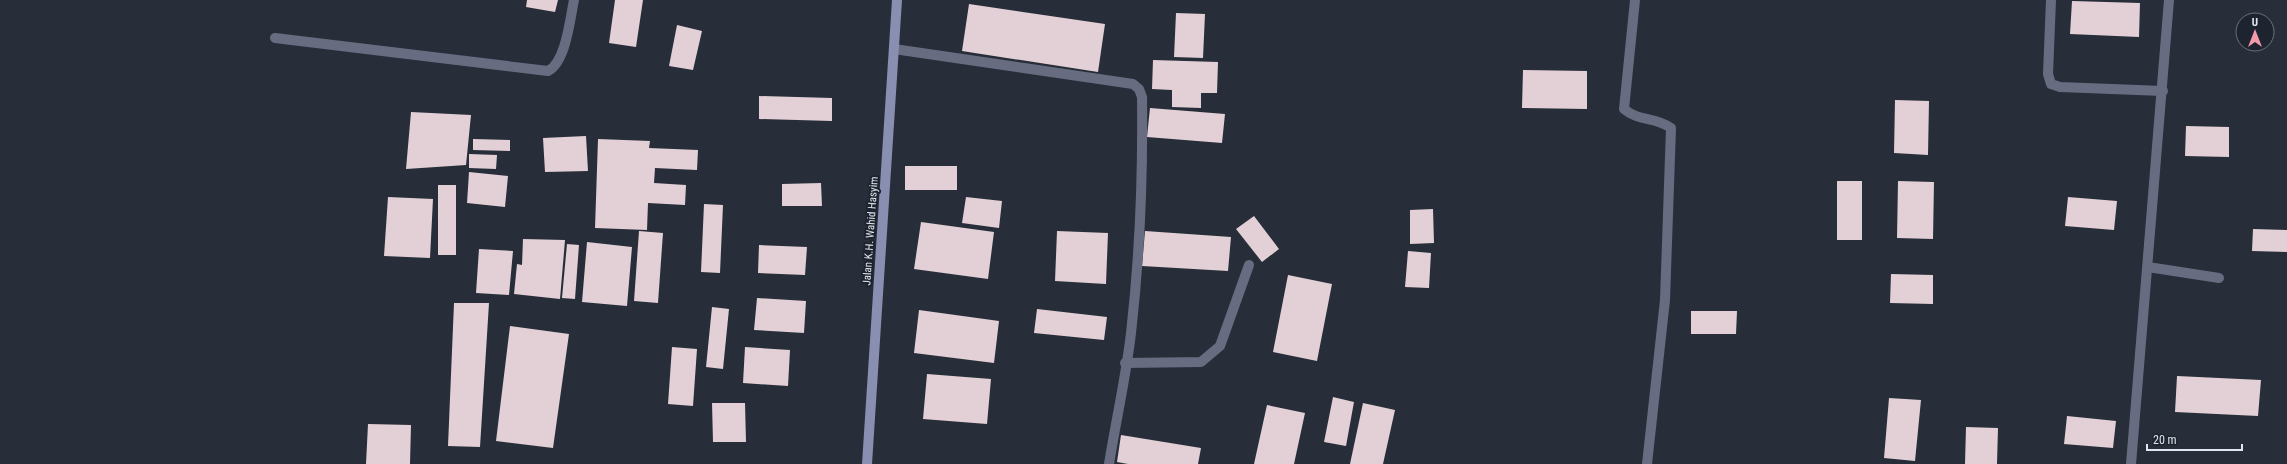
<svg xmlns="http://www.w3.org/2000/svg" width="2287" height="464" font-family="'Roboto Condensed',sans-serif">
<rect width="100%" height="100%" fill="#272e39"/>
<path fill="#e3d0d6" d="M527,0H558L555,12L526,7Z
M615,0H643L636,47L609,43Z
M2072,1L2140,3L2139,37L2070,34Z
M969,4L1105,24L1098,72L962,51Z
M1176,13L1205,14L1203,58L1174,57Z
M677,25L702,31L693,70L669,66Z
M1153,60L1218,62L1217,93H1201V108L1172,107V90L1152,89Z
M1523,70L1587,71V109L1522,108Z
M759,96L832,98V121L759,119Z
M1895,100L1929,101L1928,155L1894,153Z
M1150,108L1225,114L1222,143L1147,137Z
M411,112L471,115L466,165L406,169Z
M2186,126L2229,127V157L2185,156Z
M586,136L588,171L545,172L543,138Z
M473,139L510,140V151L473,150Z
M598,139L650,141L649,148L698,150L697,170L655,168L654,183L686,185L685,205L648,203L647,230L595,228Z
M469,154L497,155L496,169L469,168Z
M905,166H957V190H905Z
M469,172L508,176L505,207L467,203Z
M1837,181H1862V240H1837Z
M1898,181L1934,182L1933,239L1897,238Z
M821,183L822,206H782V184Z
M438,185H456V255H438Z
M388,197L433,199L430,258L384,256Z
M966,197L1002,201L999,228L962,223Z
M2068,197L2117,201L2114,230L2065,226Z
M704,204L723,205L720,273L701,272Z
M1433,209L1434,243L1410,244V210Z
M1254,216L1279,249L1262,262L1236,229Z
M921,222L994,232L988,279L914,269Z
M2253,229L2287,230V252L2252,251Z
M639,231L663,233L658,303L634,301Z
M1057,231L1108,233L1106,284L1055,281Z
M1145,231L1231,237L1228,271L1142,266Z
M523,239L565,240L560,299L514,294L517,264L522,265Z
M587,242L632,247L627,306L582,302Z
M567,244L579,245L575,299L562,298Z
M759,245L807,247L805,275L758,273Z
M479,249L513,251L509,295L476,293Z
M1408,251L1431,253L1429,288L1405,287Z
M1891,274L1933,275V304L1890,303Z
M1288,275L1332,284L1317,361L1273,352Z
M757,298L806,301L804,333L754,330Z
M454,303H489L480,447L448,446Z
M712,307L729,309L723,369L706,367Z
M1037,309L1107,317L1104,340L1034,333Z
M919,310L999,321L994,363L914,353Z
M1691,311H1737L1736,334H1691Z
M510,326L569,334L553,448L496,441Z
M672,347L697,349L693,406L668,404Z
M745,347L790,350L788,386L743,383Z
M927,374L991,379L987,424L923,419Z
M2177,376L2261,380L2258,416L2175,412Z
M1333,397L1354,402L1346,446L1324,442Z
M1889,398L1921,400L1915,461L1884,458Z
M712,403H745L746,442H713Z
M1363,403L1395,410L1383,464H1350Z
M1267,405L1305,413L1294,464H1254Z
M2067,416L2116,421L2113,448L2064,444Z
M368,424L411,425L410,464H366Z
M1966,427L1998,428L1997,464H1965Z
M1121,435L1201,448L1198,464H1128L1117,462Z"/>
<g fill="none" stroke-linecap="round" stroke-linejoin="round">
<path stroke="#686c81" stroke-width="10" d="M1125,363L1201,362L1220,346L1249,265"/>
<path stroke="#686c81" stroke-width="10" d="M1635,0L1624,109C1639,122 1655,116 1671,128L1665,300L1647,464
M2051,0L2048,74L2051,84L2060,87L2163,91
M275,38L548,71C566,62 570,19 574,0
M894,49L1133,84L1139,89L1142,97C1143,176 1140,254 1131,333C1126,377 1116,420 1109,464
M2148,267L2219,278
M2131,464L2169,0"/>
<path stroke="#888fb0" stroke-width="10" d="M867,464L897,0"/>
</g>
<g text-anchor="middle" stroke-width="4" stroke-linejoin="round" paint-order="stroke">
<g font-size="11" fill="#e2e6ee" stroke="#1e242f">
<text transform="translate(870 231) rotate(-86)" y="4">Jalan K.H. Wahid Hasyim</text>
</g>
</g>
<g transform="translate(2255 32)"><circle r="19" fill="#1e242f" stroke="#6c727b"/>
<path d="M0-3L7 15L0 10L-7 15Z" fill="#f39aab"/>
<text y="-6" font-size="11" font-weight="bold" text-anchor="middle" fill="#e2e6ee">U</text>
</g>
<path d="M2147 444v6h95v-6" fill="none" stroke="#e2e6ee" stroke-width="2"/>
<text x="2153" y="444" font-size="12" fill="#e2e6ee" stroke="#1e242f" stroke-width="3" paint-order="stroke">20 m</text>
</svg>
